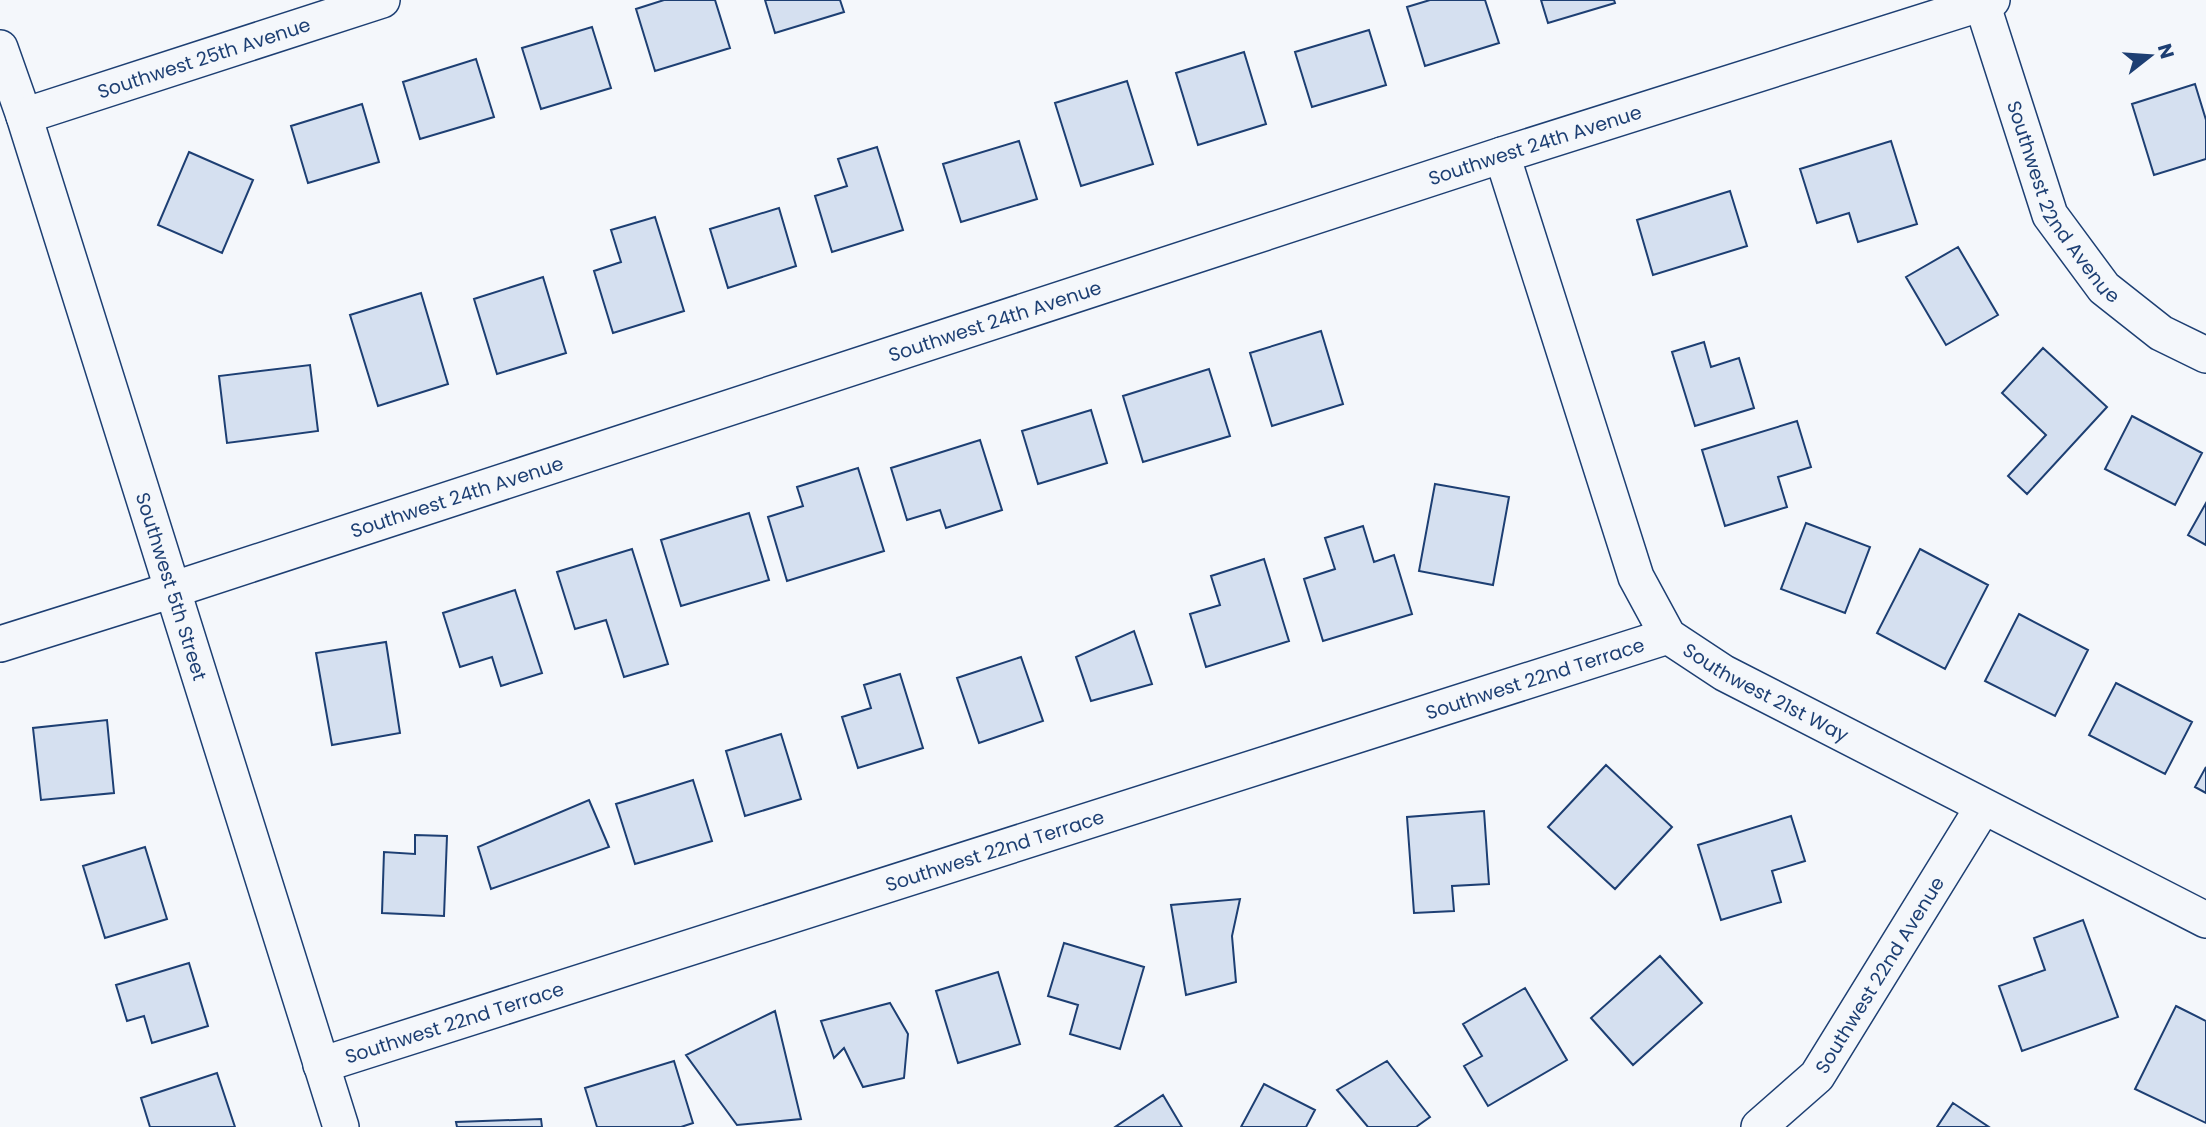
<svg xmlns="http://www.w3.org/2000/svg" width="2206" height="1127" font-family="Poppins,sans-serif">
<rect width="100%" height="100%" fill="#f4f7fb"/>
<path fill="#d5e0f0" stroke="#1d3f73" stroke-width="2" d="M664,0H715L730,48L655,71L636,9Z
M765,0H840L844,12L775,33Z
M1430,0H1485L1499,43L1425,66L1407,7Z
M1541,0H1614L1615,3L1548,23Z
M592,27L611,88L541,109L522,48Z
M1369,30L1386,85L1312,107L1295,52Z
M1244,52L1266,124L1198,145L1176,73Z
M476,59L494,117L420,139L403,82Z
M1127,81L1153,164L1081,186L1055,103Z
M2195,84L2206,120V159L2154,175L2132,104Z
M362,104L379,162L308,183L291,126Z
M1019,141L1037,199L961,222L943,164Z
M1891,141L1917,224L1858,242L1849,213L1817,223L1800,169Z
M877,147L903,230L832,252L815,196L847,186L838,159Z
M189,152L253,180L222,253L158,225Z
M1730,191L1747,246L1653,275L1637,220Z
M779,208L796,266L728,288L710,229Z
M655,217L684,311L613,333L594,271L621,262L611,230Z
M1958,247L1998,315L1946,345L1906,277Z
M543,277L566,353L497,374L474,299Z
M421,293L448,384L378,406L350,315Z
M1321,331L1343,404L1272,426L1250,353Z
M1704,342L1711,367L1739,358L1754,408L1695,426L1672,352Z
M2043,348L2107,407L2027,494L2008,476L2046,435L2002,393Z
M310,365L318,431L227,443L219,376Z
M1209,369L1230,436L1143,462L1123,396Z
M1091,410L1107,463L1038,484L1022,431Z
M2132,416L2202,453L2175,505L2105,469Z
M1797,421L1811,467L1778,477L1787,507L1725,526L1702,450Z
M980,440L1002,510L946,528L940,510L907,520L891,468Z
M858,468L884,551L787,581L768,517L803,506L797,487Z
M1435,484L1509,497L1493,585L1419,571Z
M2206,503V545L2188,535Z
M749,513L769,580L681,606L661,540Z
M1806,523L1870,547L1845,613L1781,589Z
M1363,526L1374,562L1394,555L1412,614L1323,641L1304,579L1335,569L1325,538Z
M632,549L668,664L624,677L606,620L575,629L557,572Z
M1920,549L1988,585L1945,669L1877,633Z
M1264,559L1289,641L1206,667L1190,614L1220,605L1211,576Z
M515,590L542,673L501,686L492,657L460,667L443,613Z
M2019,614L2088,650L2055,716L1985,681Z
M1134,631L1152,684L1091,701L1076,657Z
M386,642L400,733L332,745L316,653Z
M1021,657L1043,721L979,743L957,678Z
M900,674L923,748L858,768L842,717L871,708L864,685Z
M2116,683L2192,722L2165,774L2089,735Z
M107,720L114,793L41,800L33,728Z
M781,734L801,799L745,816L726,751Z
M1606,765L1672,827L1615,889L1548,827Z
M2206,767V793L2195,787Z
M693,780L712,841L635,864L616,804Z
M589,800L609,847L491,889L478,847Z
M1484,811L1489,884L1452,886L1454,911L1414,913L1407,817Z
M1791,816L1805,861L1772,871L1781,902L1721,920L1698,845Z
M415,835L447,836L444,916L382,913L384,852L415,854Z
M145,847L167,919L105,938L83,866Z
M1240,899L1232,936L1236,982L1186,995L1171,905Z
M2083,920L2118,1017L2022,1051L1999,986L2045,970L2034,938Z
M1064,943L1144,967L1120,1049L1070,1034L1078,1005L1048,996Z
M1660,956L1702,1003L1633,1065L1591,1018Z
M189,963L208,1026L152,1043L144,1016L127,1021L116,985Z
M998,972L1020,1044L958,1063L936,991Z
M1525,988L1567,1060L1488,1106L1464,1066L1482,1056L1463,1024Z
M890,1003L908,1034L904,1078L863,1087L844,1048L834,1058L821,1021Z
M2176,1006L2206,1021V1123L2135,1089Z
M775,1011L801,1119L737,1125L686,1055Z
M674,1061L693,1123L681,1127H597L585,1088Z
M1387,1061L1430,1117L1416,1127H1368L1337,1090Z
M217,1073L235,1127H150L141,1098Z
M1264,1084L1315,1110L1306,1127H1241Z
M1163,1095L1182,1127H1115Z
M1953,1103L1989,1127H1937Z
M541,1119L542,1127H457L456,1122Z"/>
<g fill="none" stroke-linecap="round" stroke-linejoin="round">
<defs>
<g id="minor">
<path id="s1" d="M1981,0L2050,215L2104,288L2161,333L2206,355"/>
<path id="s2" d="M0,48L24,116L341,1127"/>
<path id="s3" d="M24,116L382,0"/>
<path id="s4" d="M1502,155L1636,577L1668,636L1724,673L2206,920"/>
<path id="s5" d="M0,644L172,590L1502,155L1992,0"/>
<path id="s6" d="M321,1065L1668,636"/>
<path id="s7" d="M1759,1127L1817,1076L1983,807"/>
</g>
</defs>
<use href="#minor" stroke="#1d3f73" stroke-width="38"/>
<use href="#minor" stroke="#f4f7fb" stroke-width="35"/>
</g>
<g text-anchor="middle" stroke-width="5" stroke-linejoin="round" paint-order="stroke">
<g font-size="19" fill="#1d3f73" stroke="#f4f7fb">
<text dy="7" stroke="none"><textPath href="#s3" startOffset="189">Southwest 25th Avenue</textPath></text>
<text dy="7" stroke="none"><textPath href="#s5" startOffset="1614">Southwest 24th Avenue</textPath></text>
<text dy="7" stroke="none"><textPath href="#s1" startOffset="220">Southwest 22nd Avenue</textPath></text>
<text dy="7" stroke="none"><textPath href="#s5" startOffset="1046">Southwest 24th Avenue</textPath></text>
<text dy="7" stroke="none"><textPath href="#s5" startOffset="480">Southwest 24th Avenue</textPath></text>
<text dy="7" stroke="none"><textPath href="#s2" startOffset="565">Southwest 5th Street</textPath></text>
<text dy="7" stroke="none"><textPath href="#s6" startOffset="1274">Southwest 22nd Terrace</textPath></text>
<text dy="7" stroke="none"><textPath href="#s4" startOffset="623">Southwest 21st Way</textPath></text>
<text dy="7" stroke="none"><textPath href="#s6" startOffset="707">Southwest 22nd Terrace</textPath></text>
<text dy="7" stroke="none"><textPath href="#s7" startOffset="196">Southwest 22nd Avenue</textPath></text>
<text dy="7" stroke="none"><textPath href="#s6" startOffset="140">Southwest 22nd Terrace</textPath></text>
</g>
</g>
<g transform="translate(2150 56) rotate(73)" stroke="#f4f7fb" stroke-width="5" paint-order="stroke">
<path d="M0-5L12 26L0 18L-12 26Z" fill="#1d3f73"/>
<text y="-10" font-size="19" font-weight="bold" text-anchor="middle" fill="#1d3f73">N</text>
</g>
</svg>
